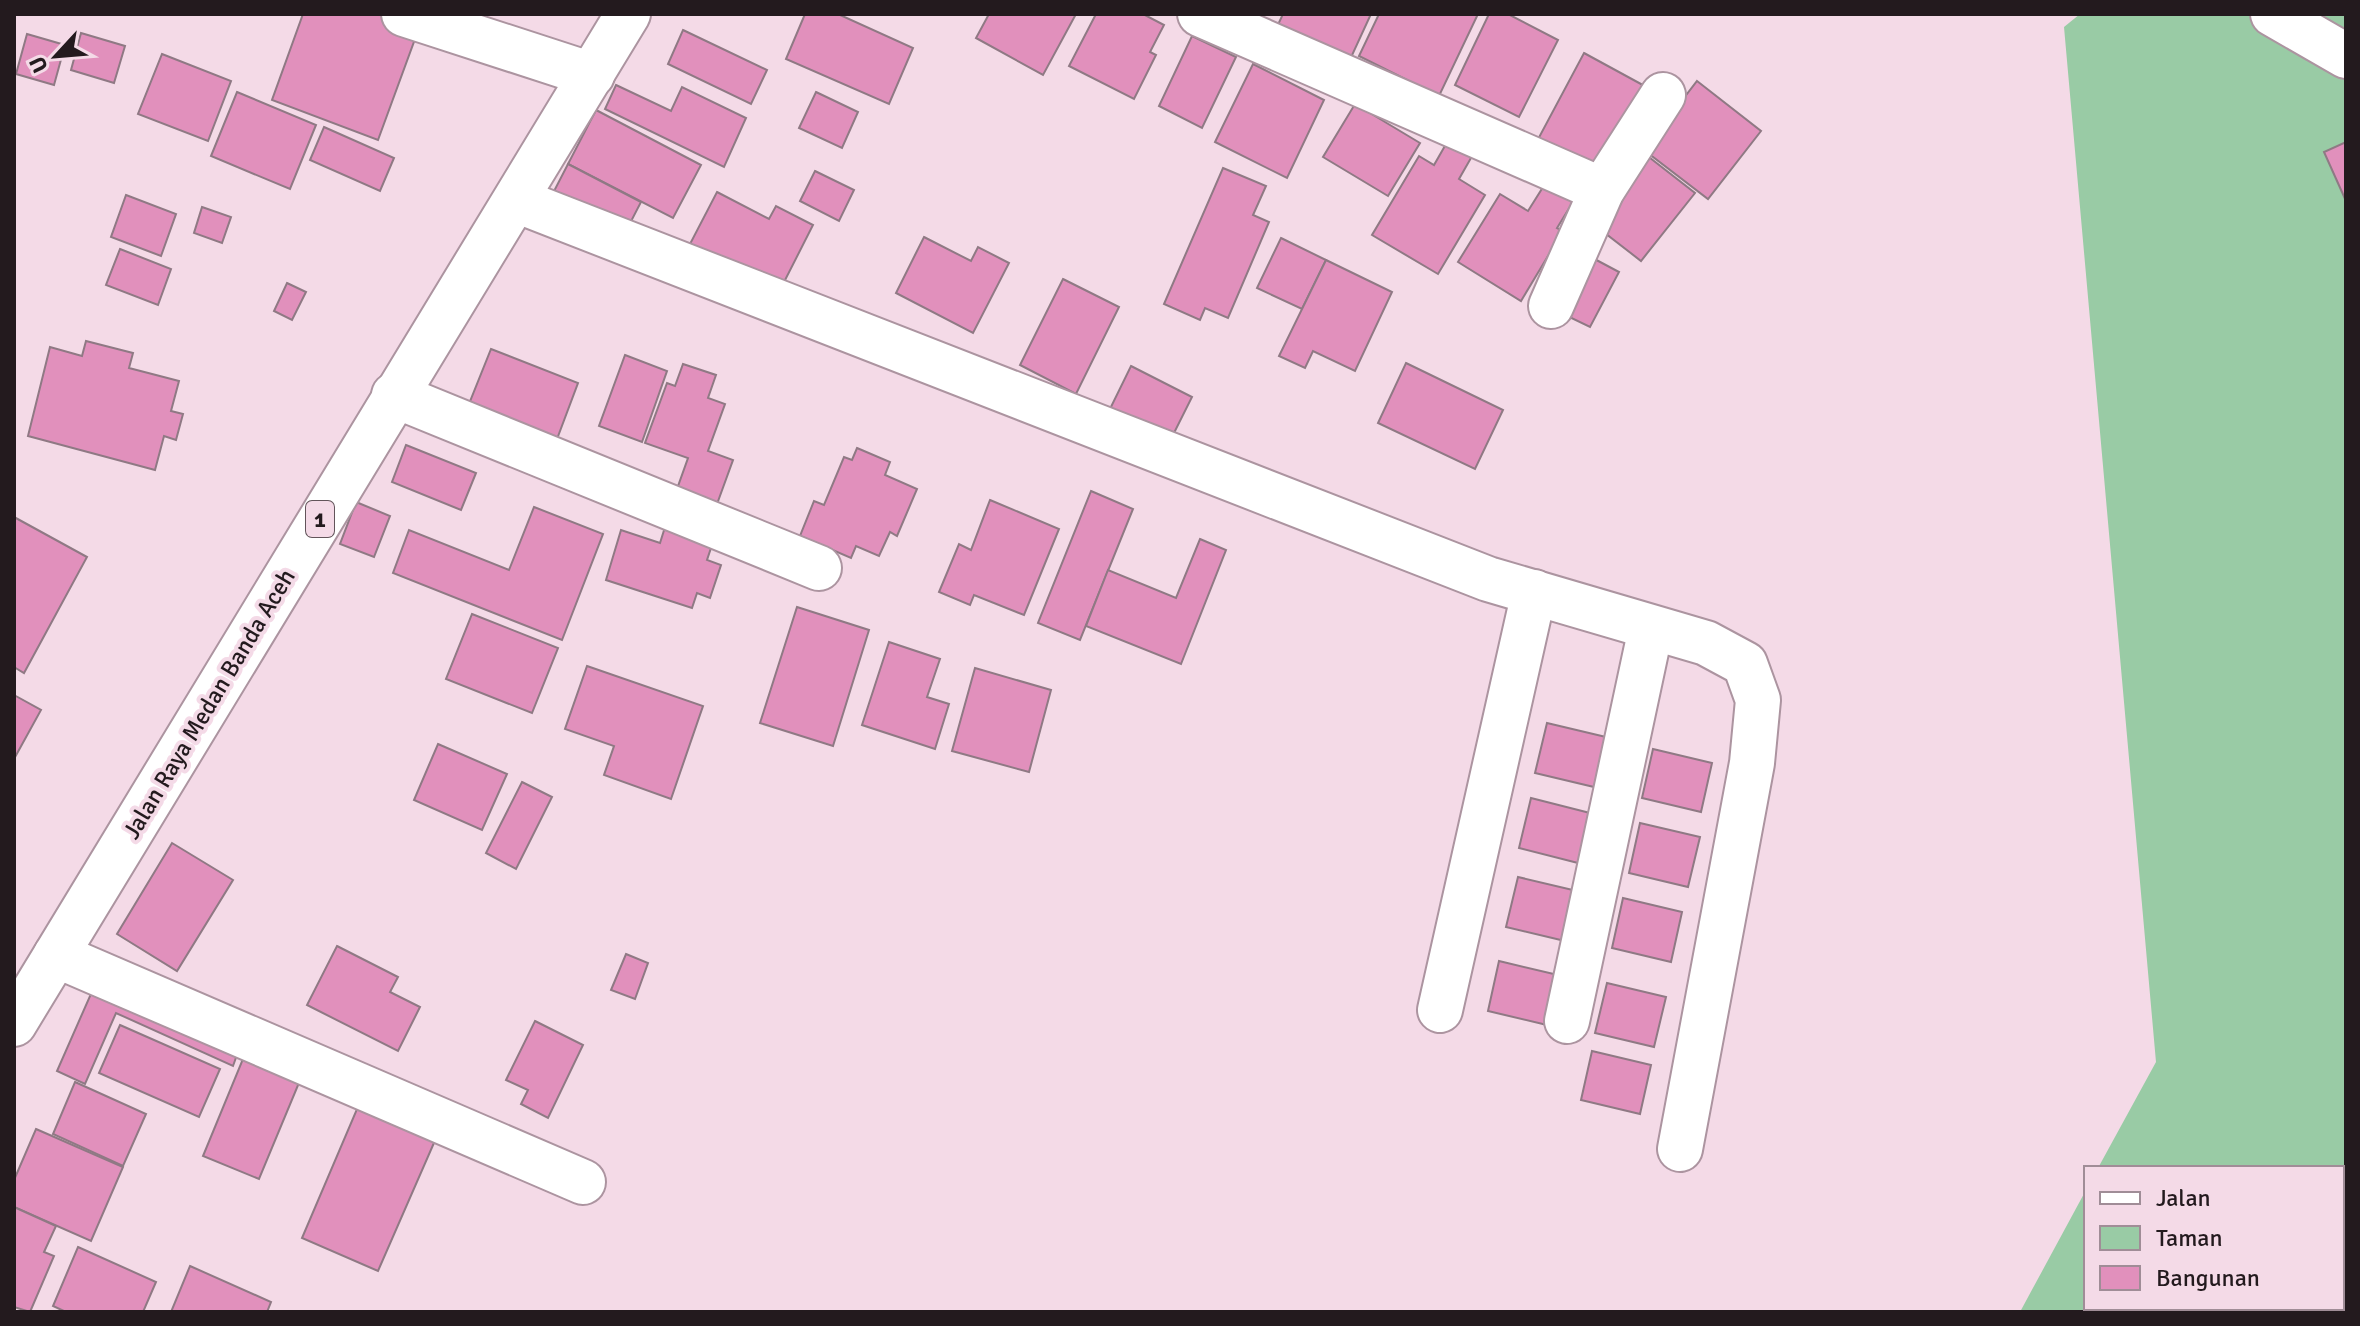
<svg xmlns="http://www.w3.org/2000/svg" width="2360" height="1326" viewBox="0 0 2360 1326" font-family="Signika,sans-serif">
<rect width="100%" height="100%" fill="#f4dae7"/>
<path fill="#99cba5" d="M 2080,14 L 2346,14 L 2346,1312 L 2020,1312 L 2086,1190 L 2086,1308 L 2342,1308 L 2342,1168 L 2098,1168 L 2156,1062 L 2064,27 Z"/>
<g fill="#e190bc" stroke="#8f7984" stroke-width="2">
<path d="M 303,14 L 380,14 L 419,28 L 378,140 L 272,100 Z"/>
<path d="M 805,14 L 838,14 L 913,48 L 889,104 L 786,59 Z"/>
<path d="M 989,14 L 1076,14 L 1043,75 L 976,38 Z"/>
<path d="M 1096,14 L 1143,14 L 1164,25 L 1150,52 L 1156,55 L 1134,99 L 1069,66 Z"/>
<path d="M 1283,14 L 1371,14 L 1348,64 L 1275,31 Z"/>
<path d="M 1379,14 L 1478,14 L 1439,96 L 1359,56 Z"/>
<path d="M 1489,14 L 1508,14 L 1558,40 L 1519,117 L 1455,85 Z"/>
<path d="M 683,30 L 767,70 L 751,104 L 668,64 Z"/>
<path d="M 81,33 L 125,46 L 114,83 L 71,70 Z"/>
<path d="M 27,34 L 65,45 L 54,85 L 16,74 Z"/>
<path d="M 1192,36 L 1236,57 L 1202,128 L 1159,106 Z"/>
<path d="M 1584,53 L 1652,90 L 1604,180 L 1536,143 Z"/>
<path d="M 162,54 L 231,81 L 208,141 L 138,114 Z"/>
<path d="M 1253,64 L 1324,100 L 1287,178 L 1215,142 Z"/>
<path d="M 1697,81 L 1761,131 L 1708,199 L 1644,150 Z"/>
<path d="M 616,85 L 671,111 L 682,87 L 746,118 L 724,167 L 605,109 Z"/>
<path d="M 237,92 L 316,125 L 290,189 L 211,156 Z"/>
<path d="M 816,92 L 858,112 L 842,148 L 799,128 Z"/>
<path d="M 1355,104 L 1420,143 L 1388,196 L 1323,157 Z"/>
<path d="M 596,110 L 701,165 L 673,218 L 568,164 Z"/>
<path d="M 324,127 L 394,158 L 380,191 L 310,160 Z"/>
<path d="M 1450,137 L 1475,151 L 1459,179 L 1485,195 L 1438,274 L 1372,235 L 1419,156 L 1434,165 Z"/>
<path d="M 2346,142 L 2346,201 L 2324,152 Z"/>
<path d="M 1645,154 L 1695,193 L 1641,261 L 1592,223 Z"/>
<path d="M 568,164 L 641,202 L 625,233 L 552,195 Z"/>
<path d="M 1223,168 L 1266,186 L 1253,215 L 1269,222 L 1228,318 L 1205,308 L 1200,320 L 1164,304 Z"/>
<path d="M 815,171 L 854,190 L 839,221 L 800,201 Z"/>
<path d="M 1545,184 L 1573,202 L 1557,228 L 1563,231 L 1521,301 L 1458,262 L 1500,194 L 1528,211 Z"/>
<path d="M 717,192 L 769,219 L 776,206 L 813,225 L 779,292 L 690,244 Z"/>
<path d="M 126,195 L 176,214 L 161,256 L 111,237 Z"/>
<path d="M 202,207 L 231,217 L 222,243 L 194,233 Z"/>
<path d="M 924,237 L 971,261 L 978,247 L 1009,263 L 973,333 L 896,293 Z"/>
<path d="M 1281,238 L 1326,260 L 1302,309 L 1257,288 Z"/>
<path d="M 120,249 L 171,269 L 158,305 L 106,285 Z"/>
<path d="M 1587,255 L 1619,272 L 1590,327 L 1559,312 Z"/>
<path d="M 1326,260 L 1392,292 L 1355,371 L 1313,351 L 1305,368 L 1279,356 Z"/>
<path d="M 1063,279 L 1119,307 L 1076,394 L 1020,365 Z"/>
<path d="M 287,283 L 306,292 L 292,320 L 274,311 Z"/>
<path d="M 86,341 L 133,353 L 129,368 L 179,381 L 171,411 L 183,414 L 176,440 L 164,436 L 155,470 L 28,436 L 50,347 L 82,356 Z"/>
<path d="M 491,349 L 578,383 L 557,439 L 469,404 Z"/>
<path d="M 625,355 L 667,371 L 642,442 L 599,426 Z"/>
<path d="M 1406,363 L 1503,410 L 1475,469 L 1378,423 Z"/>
<path d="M 683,364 L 716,375 L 708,398 L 725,404 L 708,451 L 733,460 L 717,504 L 677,489 L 688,458 L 645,443 L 667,383 L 675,386 Z"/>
<path d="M 1131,366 L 1192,397 L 1168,445 L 1107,415 Z"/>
<path d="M 406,445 L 476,473 L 461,510 L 392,482 Z"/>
<path d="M 857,448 L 890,462 L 885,475 L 917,489 L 897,536 L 890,532 L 879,556 L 856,546 L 851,558 L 800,536 L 814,501 L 824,505 L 844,457 L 852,460 Z"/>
<path d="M 1091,491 L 1133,509 L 1080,640 L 1038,623 Z"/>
<path d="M 990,500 L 1059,529 L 1024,615 L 974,595 L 970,605 L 939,592 L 959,544 L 971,550 Z"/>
<path d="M 356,502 L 390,516 L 374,557 L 340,544 Z"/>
<path d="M 534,507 L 603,534 L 562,640 L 393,573 L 409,530 L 509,570 Z"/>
<path d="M 14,517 L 87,557 L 24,673 L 14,667 Z"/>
<path d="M 666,524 L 714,539 L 707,560 L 721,565 L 710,598 L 697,593 L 692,608 L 606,580 L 621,530 L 660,543 Z"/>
<path d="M 1200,539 L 1226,550 L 1181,664 L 1086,626 L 1108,570 L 1176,598 Z"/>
<path d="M 797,607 L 869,630 L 833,746 L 760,723 Z"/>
<path d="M 472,614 L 558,648 L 532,713 L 446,679 Z"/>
<path d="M 889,642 L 940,659 L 927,697 L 949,704 L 935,749 L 862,725 Z"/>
<path d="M 587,666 L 703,706 L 671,799 L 604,775 L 614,746 L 565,729 Z"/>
<path d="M 975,668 L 1051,690 L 1029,772 L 952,751 Z"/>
<path d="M 14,695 L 41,710 L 14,759 Z"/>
<path d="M 1547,723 L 1606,737 L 1594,787 L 1535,773 Z"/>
<path d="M 438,744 L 507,774 L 482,830 L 414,800 Z"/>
<path d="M 1653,749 L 1712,763 L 1701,812 L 1642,798 Z"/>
<path d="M 522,782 L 552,797 L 516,869 L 486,853 Z"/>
<path d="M 1531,798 L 1590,813 L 1578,863 L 1519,848 Z"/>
<path d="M 1640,823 L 1700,837 L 1688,887 L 1629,873 Z"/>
<path d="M 172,843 L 233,880 L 177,971 L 117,934 Z"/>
<path d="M 1518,877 L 1577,891 L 1565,941 L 1506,927 Z"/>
<path d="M 1623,898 L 1682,912 L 1671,962 L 1612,948 Z"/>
<path d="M 337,946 L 398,977 L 390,992 L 420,1007 L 398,1051 L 307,1005 Z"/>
<path d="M 626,954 L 648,963 L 635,999 L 611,990 Z"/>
<path d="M 1499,961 L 1558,975 L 1547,1025 L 1488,1011 Z"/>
<path d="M 1607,983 L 1666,997 L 1654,1047 L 1595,1033 Z"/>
<path d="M 94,987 L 238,1052 L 233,1066 L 116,1013 L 85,1084 L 57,1071 Z"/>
<path d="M 535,1021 L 583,1045 L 548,1118 L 521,1104 L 528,1090 L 506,1080 Z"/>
<path d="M 120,1025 L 220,1069 L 199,1117 L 99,1073 Z"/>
<path d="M 1592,1051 L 1651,1065 L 1640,1114 L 1581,1100 Z"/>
<path d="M 245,1054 L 301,1078 L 259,1179 L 203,1156 Z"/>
<path d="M 75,1082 L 146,1114 L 123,1166 L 53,1134 Z"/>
<path d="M 360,1102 L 437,1136 L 378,1271 L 302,1238 Z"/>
<path d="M 36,1129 L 123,1167 L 91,1241 L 14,1207 L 14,1180 Z"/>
<path d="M 14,1207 L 56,1226 L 44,1252 L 54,1256 L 30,1312 L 14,1307 Z"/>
<path d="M 78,1247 L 156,1282 L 143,1312 L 66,1312 L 53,1306 Z"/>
<path d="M 190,1266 L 271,1302 L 267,1312 L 171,1312 Z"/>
</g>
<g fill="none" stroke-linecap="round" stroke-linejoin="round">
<g stroke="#ac94a0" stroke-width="48">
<g id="minor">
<path d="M 404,14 L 592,75"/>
<path d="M 1200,14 L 1602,190"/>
<path d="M 2273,14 L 2346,56"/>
<path d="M 516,200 L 1488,579 L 1706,643 L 1745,664 L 1758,700 L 1752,763 L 1680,1149"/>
<path d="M 1551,306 L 1602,190 L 1663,95"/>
<path d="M 394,395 L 819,568"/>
<path d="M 56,955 L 583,1182"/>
<path d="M 1440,1010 L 1534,592"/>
<path d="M 1567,1021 L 1651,628"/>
</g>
</g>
<g stroke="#ac94a0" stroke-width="48">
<path id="highway" d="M 14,1024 L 628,14"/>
</g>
<use href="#minor" stroke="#fff" stroke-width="44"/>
<use href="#highway" stroke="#fff" stroke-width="44"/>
</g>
<g text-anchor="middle" stroke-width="8" stroke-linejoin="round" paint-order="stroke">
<rect fill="#f4dae7" stroke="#62545a" stroke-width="2" x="306" y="501" width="28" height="36" rx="6"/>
<g font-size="22" font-weight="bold" fill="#231a1e">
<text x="320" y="527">1</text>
</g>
<g font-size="24" fill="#231a1e" stroke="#f4dae7">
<text transform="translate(209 704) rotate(-59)" y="8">Jalan Raya Medan Banda Aceh</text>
</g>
</g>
<rect width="2360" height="1326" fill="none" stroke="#231a1e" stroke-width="32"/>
<rect x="2084" y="1166" width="260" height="144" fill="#f4dae7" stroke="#a08d97" stroke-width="2"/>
<rect x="2100" y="1192" width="40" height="12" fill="#ffffff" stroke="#a08d97" stroke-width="2"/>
<text x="2156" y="1206" font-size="24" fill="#231a1e">Jalan</text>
<rect x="2100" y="1226" width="40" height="24" fill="#99cba5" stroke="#a08d97" stroke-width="2"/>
<text x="2156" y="1246" font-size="24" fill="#231a1e">Taman</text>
<rect x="2100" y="1266" width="40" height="24" fill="#e190bc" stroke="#a08d97" stroke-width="2"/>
<text x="2156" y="1286" font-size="24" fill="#231a1e">Bangunan</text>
<g transform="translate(56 56) rotate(244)" stroke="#f4dae7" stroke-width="6" paint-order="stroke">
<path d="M0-6L14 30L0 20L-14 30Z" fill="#231a1e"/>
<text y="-12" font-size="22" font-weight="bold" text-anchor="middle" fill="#231a1e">U</text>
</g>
</svg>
